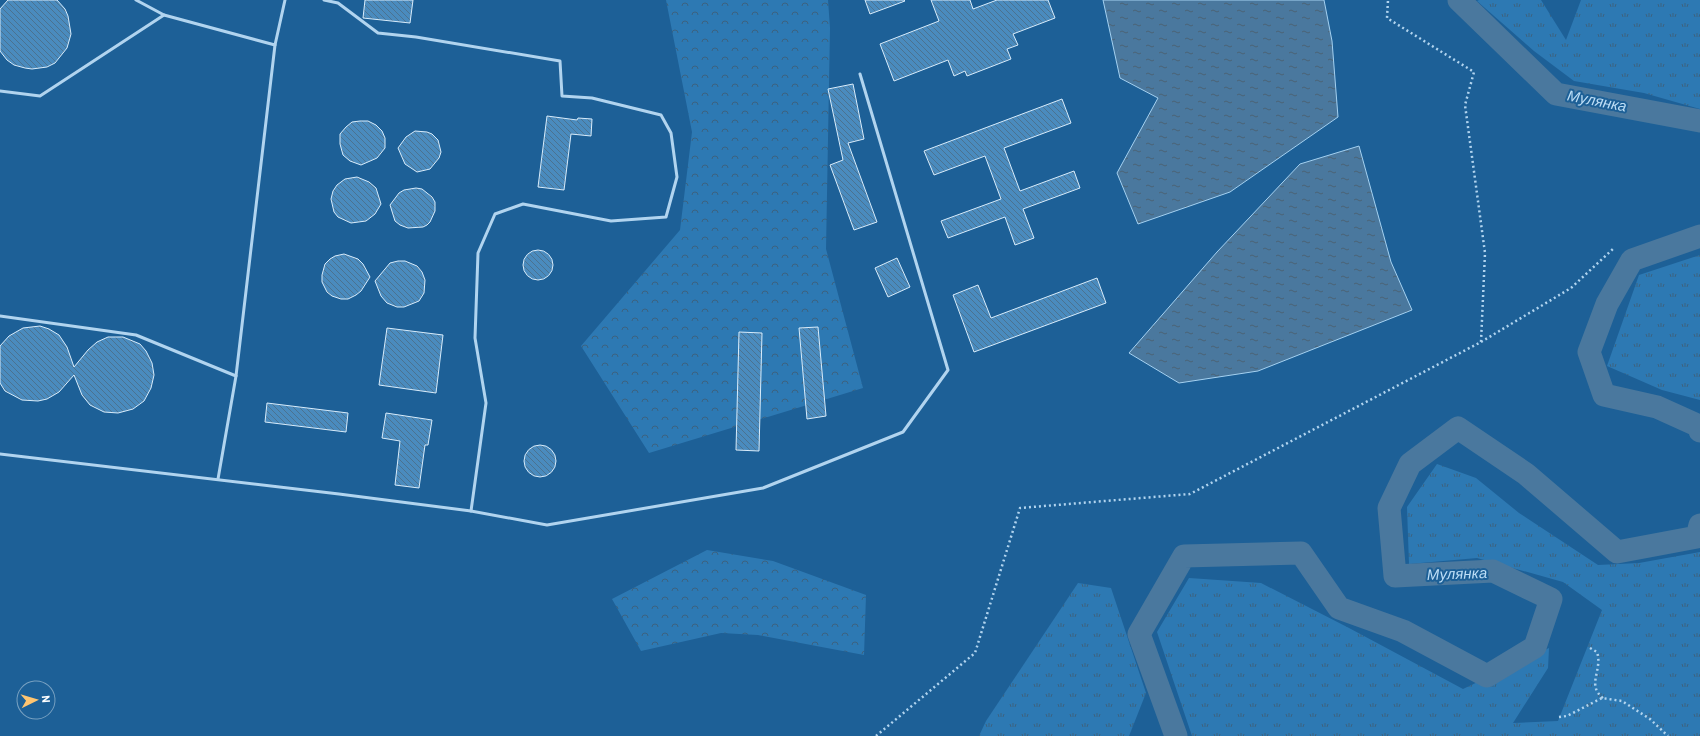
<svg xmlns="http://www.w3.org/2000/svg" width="1700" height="736" viewBox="0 0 1700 736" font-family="Barlow,sans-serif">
<defs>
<pattern id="grass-tufts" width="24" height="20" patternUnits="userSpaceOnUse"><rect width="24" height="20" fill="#2d79b3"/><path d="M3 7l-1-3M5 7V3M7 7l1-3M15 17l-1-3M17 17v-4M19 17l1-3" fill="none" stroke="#3c6280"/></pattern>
<pattern id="forest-crowns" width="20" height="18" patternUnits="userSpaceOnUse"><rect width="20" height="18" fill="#2d79b3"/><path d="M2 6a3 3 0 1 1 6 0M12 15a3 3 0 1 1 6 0" fill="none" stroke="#3c6280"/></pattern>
<pattern id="water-ripples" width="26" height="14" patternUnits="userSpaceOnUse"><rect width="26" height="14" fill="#4a789e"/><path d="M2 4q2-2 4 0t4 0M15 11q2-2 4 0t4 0" fill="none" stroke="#4b6275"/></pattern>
<pattern id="building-back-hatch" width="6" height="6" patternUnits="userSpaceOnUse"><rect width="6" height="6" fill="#4a8bbe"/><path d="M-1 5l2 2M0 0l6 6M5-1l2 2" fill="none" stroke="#4b7290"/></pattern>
</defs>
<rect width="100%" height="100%" fill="#1d6097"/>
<g fill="url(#grass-tufts)">
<path d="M 1479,0 L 1541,0 L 1566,40 L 1581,0 L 1700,0 L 1700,109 L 1644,93 L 1574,81 L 1534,51 L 1477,1 Z"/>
<path d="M 1700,255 L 1700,400 L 1662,390 L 1607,366 L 1639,275 Z"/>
<path d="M 1437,464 L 1476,478 L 1519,513 L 1598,565 L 1639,563 L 1700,552 L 1700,736 L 1192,736 L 1157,632 L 1189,578 L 1261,583 L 1349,628 L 1463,689 L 1549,648 L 1548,668 L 1513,723 L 1558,721 L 1602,610 L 1563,582 L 1477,558 L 1409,564 L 1407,507 Z"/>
<path d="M 1078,583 L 1111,588 L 1146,693 L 1129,736 L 979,736 L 986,721 Z"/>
</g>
<g fill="url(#forest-crowns)">
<path d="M 666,0 L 828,0 L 830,28 L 826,249 L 863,388 L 649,453 L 581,346 L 680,230 L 692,132 Z"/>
<path d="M 707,550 L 773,561 L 866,595 L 864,655 L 758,635 L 721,633 L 641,651 L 612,599 Z"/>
</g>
<g fill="url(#water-ripples)" stroke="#a4d1f1">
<path d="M 1103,0 L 1324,0 L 1332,41 L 1338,117 L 1230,192 L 1138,224 L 1117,173 L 1158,98 L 1120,78 Z"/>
<path d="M 1359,146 L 1391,262 L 1412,310 L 1258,371 L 1179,383 L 1129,353 L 1217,252 L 1300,164 Z"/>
</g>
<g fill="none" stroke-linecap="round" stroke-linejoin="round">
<g stroke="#4a789e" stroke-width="23">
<path d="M 1459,0 L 1556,94 L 1700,121"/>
<path d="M 1700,236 L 1632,260 L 1607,304 L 1589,352 L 1604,395 L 1657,407 L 1699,426 L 1700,431"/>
<path d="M 1176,736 L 1139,634 L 1184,556 L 1301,553 L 1339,608 L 1403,631 L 1487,676 L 1535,647 L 1551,599 L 1493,571 L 1395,576 L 1389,508 L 1410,464 L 1458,428 L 1526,474 L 1617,552 L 1697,537 L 1700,525"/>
</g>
</g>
<g fill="url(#building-back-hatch)" stroke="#d8ecfb">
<path d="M 8,0 L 57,0 L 65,9 L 68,16 L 71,34 L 67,48 L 55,63 L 47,67 L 32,69 L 25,68 L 14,65 L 7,60 L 0,51 L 0,9 Z"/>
<path d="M 365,0 L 413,0 L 410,23 L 363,18 Z"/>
<path d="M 865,0 L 904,0 L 905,1 L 870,14 Z"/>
<path d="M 931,0 L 970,0 L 973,9 L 997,0 L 1048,0 L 1055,18 L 1013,34 L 1018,45 L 1007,49 L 1011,59 L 967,76 L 965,71 L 954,76 L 948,60 L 894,81 L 880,44 L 939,21 Z"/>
<path d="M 853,84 L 864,139 L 848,143 L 877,222 L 854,230 L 830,165 L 843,160 L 828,89 Z"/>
<path d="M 1062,99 L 1071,123 L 1004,148 L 1020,191 L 1074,171 L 1080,188 L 1023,209 L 1034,238 L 1015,245 L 1005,217 L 948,238 L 941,221 L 1001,199 L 985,156 L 934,175 L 924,151 Z"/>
<path d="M 547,116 L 577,120 L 578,118 L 592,119 L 591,136 L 571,134 L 564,190 L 538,187 Z"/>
<path d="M 360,121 L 368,121 L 376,125 L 382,131 L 385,138 L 385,148 L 377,158 L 361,165 L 350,161 L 343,155 L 340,144 L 340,134 L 346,127 L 352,122 Z"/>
<path d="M 415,131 L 427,132 L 432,134 L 438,140 L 441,152 L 439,158 L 430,169 L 417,172 L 405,164 L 398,148 L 406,137 Z"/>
<path d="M 357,177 L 369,182 L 376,188 L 381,204 L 375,214 L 366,221 L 351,223 L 338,217 L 334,212 L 331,199 L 333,191 L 337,185 L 345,179 Z"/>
<path d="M 416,188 L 422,189 L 432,197 L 435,202 L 435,211 L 430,222 L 427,225 L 423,227 L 408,228 L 400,225 L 395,221 L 390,205 L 399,193 L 404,190 Z"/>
<circle cx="538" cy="265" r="15"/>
<path d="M 344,254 L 358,259 L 363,264 L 370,277 L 361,291 L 356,295 L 348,299 L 341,299 L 332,296 L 327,292 L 322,282 L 322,275 L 325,264 L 330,259 L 335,256 Z"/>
<path d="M 897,258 L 910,287 L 888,297 L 875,268 Z"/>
<path d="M 398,261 L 405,261 L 417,266 L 422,272 L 425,280 L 424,293 L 419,301 L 404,307 L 397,307 L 387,303 L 381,296 L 375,281 L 390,263 Z"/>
<path d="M 1097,278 L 1106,303 L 974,352 L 953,295 L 978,285 L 991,318 Z"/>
<path d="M 40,326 L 49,329 L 59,335 L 67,347 L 74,367 L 88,350 L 97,342 L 108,337 L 123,337 L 140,344 L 146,351 L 152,363 L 154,375 L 151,388 L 144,401 L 133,409 L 118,413 L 104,412 L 90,405 L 82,395 L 74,375 L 59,392 L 47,399 L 38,401 L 22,400 L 5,391 L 0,383 L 0,346 L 9,336 L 23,328 Z"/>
<path d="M 818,327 L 826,416 L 807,419 L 799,328 Z"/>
<path d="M 387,328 L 443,335 L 436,393 L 379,385 Z"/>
<path d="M 739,332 L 762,333 L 759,451 L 736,450 Z"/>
<path d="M 267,403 L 348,413 L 346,432 L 265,422 Z"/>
<path d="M 386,413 L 432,420 L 428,445 L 425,445 L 419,488 L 395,485 L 400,441 L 382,438 Z"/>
<circle cx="540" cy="461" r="16"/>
</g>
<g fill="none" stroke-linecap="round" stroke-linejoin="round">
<g stroke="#b1d4ef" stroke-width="2.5" stroke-dasharray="2 3" stroke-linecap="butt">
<path d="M 1481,342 L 1571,288 L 1614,248"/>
<path d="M 1590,648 L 1597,652 C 1603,670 1586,685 1603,698"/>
<path d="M 1559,717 L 1567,716 L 1602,698 L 1622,701 L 1650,719 L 1668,736"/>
<path d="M 876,736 L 975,653 L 1020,508 L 1190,494 L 1481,342 L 1485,253 L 1465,105 L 1474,72 L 1387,18 L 1388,0"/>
</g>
<g stroke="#b1d4ef" stroke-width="3">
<path d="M 136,0 L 164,15 L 275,45"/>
<path d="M 324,0 L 338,3 L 378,33 L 416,37 L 560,61 L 562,96 L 592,98 L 661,115 L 671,133 L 677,177 L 666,217 L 611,221 L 523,204 L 495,214 L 478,253 L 475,338 L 486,403 L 471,511"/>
<path d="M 0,91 L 40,96 L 164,15"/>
<path d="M 0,316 L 136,335 L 236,376"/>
<path d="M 0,454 L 339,494 L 471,511 L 547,525 L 763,488 L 903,432 L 948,370 L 860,74"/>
<path d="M 218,479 L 236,376 L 275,45 L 285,0"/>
</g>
</g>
<g text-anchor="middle" stroke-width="4" stroke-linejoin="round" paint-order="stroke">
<g font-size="15" font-style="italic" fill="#bddef6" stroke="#1d6097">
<text transform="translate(1597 101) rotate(11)" y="5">Мулянка</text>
<text transform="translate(1457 574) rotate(-2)" y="5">Мулянка</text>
</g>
</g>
<g transform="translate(36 700) rotate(85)"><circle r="19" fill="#1d6097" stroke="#77a0c1"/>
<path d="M0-3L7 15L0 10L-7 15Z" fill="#ffc570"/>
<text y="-6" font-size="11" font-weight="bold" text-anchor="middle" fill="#ffffff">N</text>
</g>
</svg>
